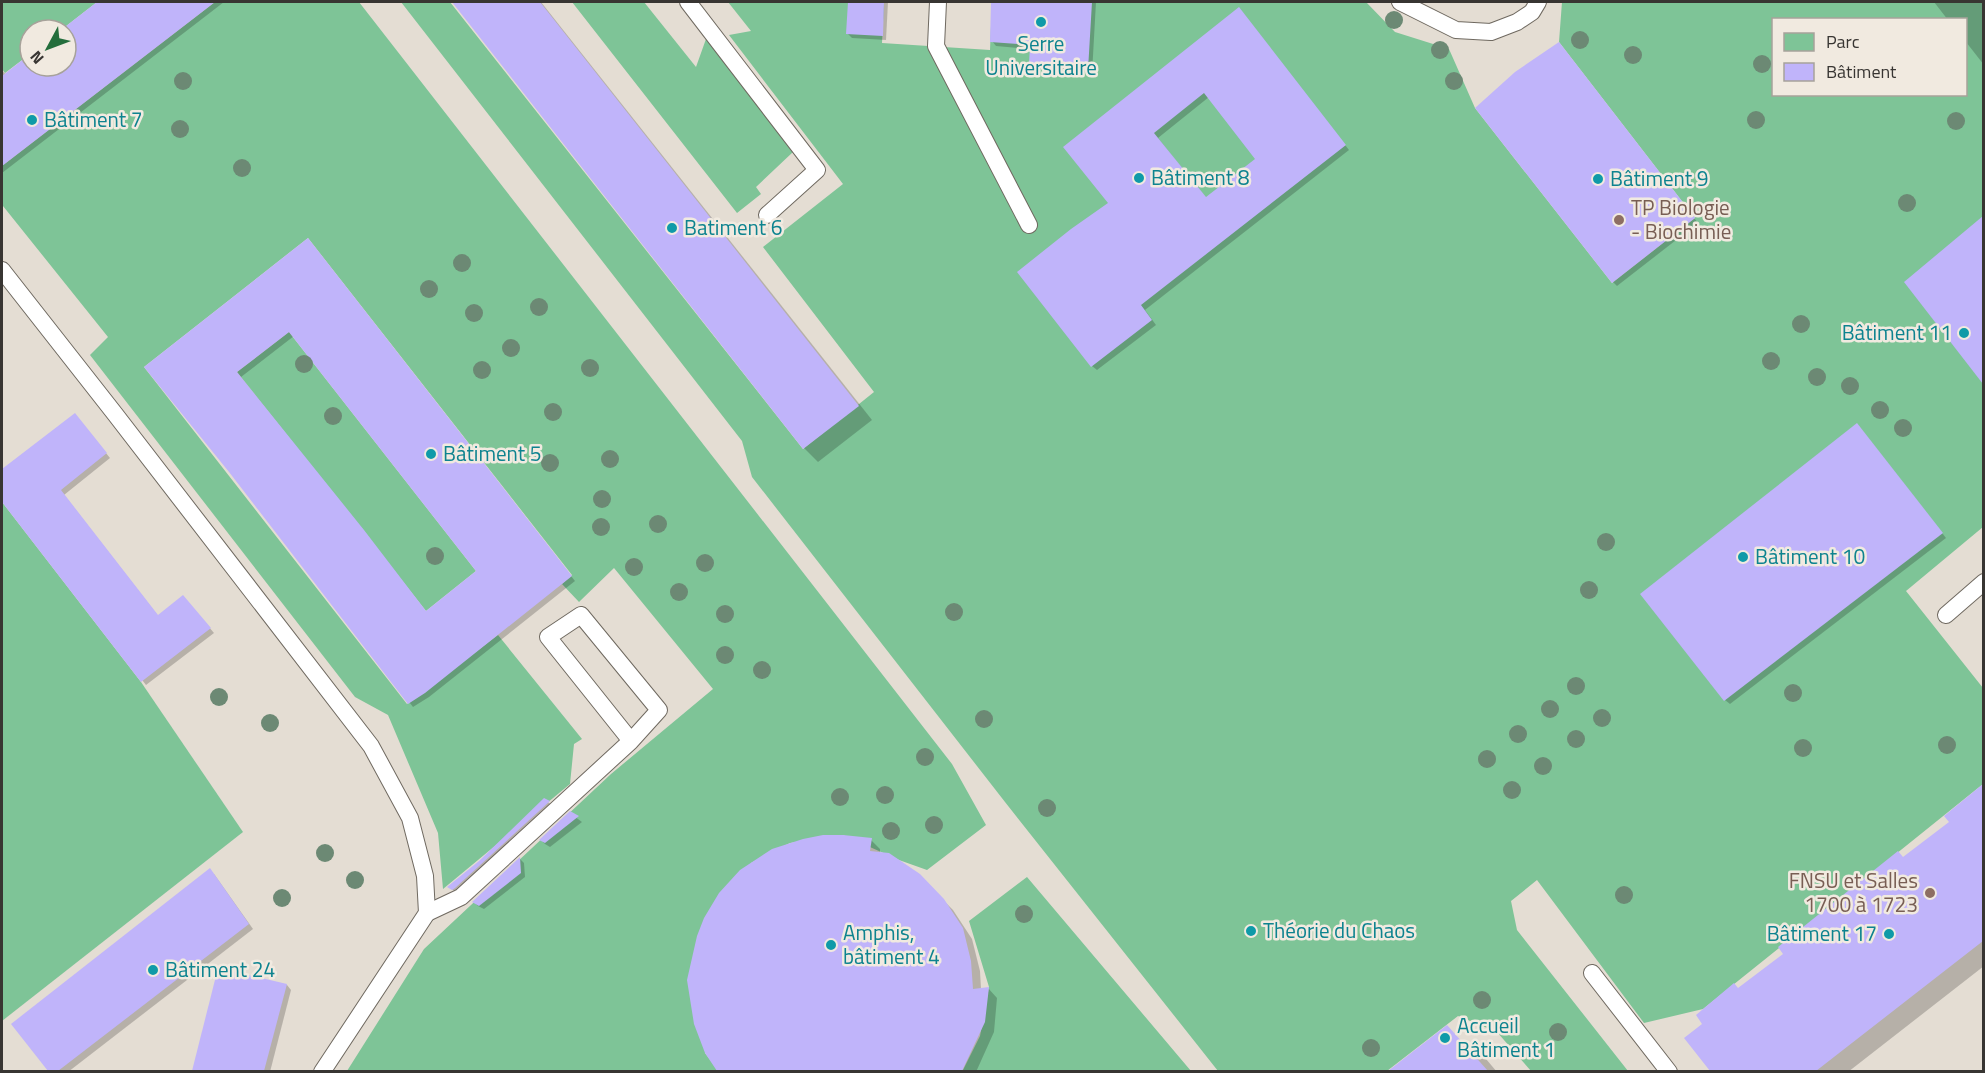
<svg xmlns="http://www.w3.org/2000/svg" width="1985" height="1073" viewBox="0 0 1985 1073" font-family="'Titillium Web',sans-serif">
<rect width="100%" height="100%" fill="#e4ddd3"/>
<g fill="#7ec497" fill-rule="evenodd">
<path d="M 2,2 L 97,2 L 61,30 L 30,30 L 30,54 L 5,73 L 2,69 Z"/>
<path d="M 215,2 L 359,2 L 952,764 L 986,825 L 927,870 L 899,860 L 843,835 L 790,843 L 751,863 L 705,1053 L 719,1071 L 347,1071 L 424,949 L 611,774 L 713,689 L 614,568 L 579,602 L 562,584 L 572,575 L 308,238 L 144,367 L 407,704 L 498,635 L 582,739 L 574,744 L 570,784 L 443,889 L 438,833 L 388,715 L 355,697 L 90,355 L 108,337 L 3,206 L 2,207 L 2,166 Z"/>
<path d="M 401,2 L 450,2 L 803,449 L 874,392 L 763,247 L 843,184 L 729,35 L 751,31 L 728,2 L 884,2 L 882,43 L 990,50 L 992,2 L 1366,2 L 1395,32 L 1449,49 L 1475,108 L 1612,283 L 1695,218 L 1559,42 L 1562,2 L 1983,2 L 1983,527 L 1906,591 L 1983,688 L 1983,784 L 1703,1009 L 1644,1023 L 1537,880 L 1511,901 L 1517,930 L 1628,1071 L 1531,1071 L 1497,1032 L 1458,1016 L 1387,1071 L 1218,1071 L 1005,802 L 752,477 L 742,441 ZM 1774,20 L 1966,20 L 1966,94 L 1774,94 Z"/>
<path d="M 572,2 L 644,2 L 696,67 L 706,39 L 793,152 L 756,187 L 761,194 L 737,213 Z"/>
<path d="M 289,332 L 476,571 L 426,611 L 237,372 Z"/>
<path d="M 2,502 L 141,682 L 243,832 L 2,1021 Z"/>
<path d="M 1027,877 L 1191,1071 L 962,1072 L 980,1036 L 989,987 L 969,921 Z"/>
</g>
<g fill="#0003" fill-rule="evenodd">
<path d="M 100,2 L 224,2 L 2,173 L 2,70 L 6,75 L 30,56 L 30,66 L 66,66 L 66,30 L 63,30 Z"/>
<path d="M 454,2 L 541,2 L 872,420 L 818,462 L 804,448 Z"/>
<path d="M 849,2 L 888,2 L 886,40 L 852,38 L 848,34 Z"/>
<path d="M 993,2 L 1096,2 L 1092,74 L 1035,68 L 1031,64 L 1031,49 L 996,46 L 992,41 Z"/>
<path d="M 1934,2 L 1984,2 L 1984,65 L 1966,42 L 1966,20 L 1948,20 Z"/>
<path d="M 1243,13 L 1349,150 L 1145,310 L 1156,325 L 1097,370 L 1092,366 L 1110,204 L 1065,147 ZM 1209,97 L 1257,159 L 1206,198 L 1158,138 Z"/>
<path d="M 1563,48 L 1698,223 L 1617,286 L 1613,282 Z"/>
<path d="M 1984,218 L 1984,381 L 1906,282 Z"/>
<path d="M 312,244 L 575,581 L 429,697 L 413,707 L 230,471 L 146,367 ZM 294,336 L 478,571 L 426,613 L 241,377 Z"/>
<path d="M 75,415 L 110,458 L 64,495 L 158,616 L 187,601 L 214,633 L 146,685 L 2,499 L 2,471 Z"/>
<path d="M 1861,429 L 1946,538 L 1730,704 L 1725,700 Z"/>
<path d="M 1984,797 L 1984,966 L 1848,1072 L 1711,1072 L 1704,1024 L 1739,990 L 1879,885 Z"/>
<path d="M 544,799 L 553,806 L 457,893 L 449,887 L 480,862 Z"/>
<path d="M 570,813 L 582,822 L 550,847 L 545,844 L 541,840 Z"/>
<path d="M 871,840 L 880,849 L 880,854 L 919,876 L 953,910 L 972,939 L 980,971 L 981,989 L 988,988 L 997,998 L 994,1032 L 976,1072 L 719,1072 L 707,1052 Z"/>
<path d="M 520,859 L 524,863 L 525,877 L 484,909 L 478,906 L 474,902 Z"/>
<path d="M 214,874 L 253,929 L 68,1072 L 50,1072 L 13,1024 Z"/>
<path d="M 219,970 L 287,985 L 291,990 L 270,1072 L 194,1072 Z"/>
<path d="M 1447,1027 L 1475,1058 L 1481,1053 L 1497,1072 L 1389,1072 Z"/>
</g>
<g fill="#c0b4fa" fill-rule="evenodd">
<path d="M 97,2 L 215,2 L 2,166 L 2,76 L 30,54 L 30,66 L 66,66 L 66,30 L 61,30 Z"/>
<path d="M 452,2 L 540,2 L 859,406 L 803,449 Z"/>
<path d="M 848,2 L 884,2 L 883,36 L 846,34 Z"/>
<path d="M 991,2 L 1092,2 L 1088,70 L 1029,64 L 1030,45 L 990,42 Z"/>
<path d="M 1239,7 L 1346,145 L 1141,305 L 1152,320 L 1091,367 L 1017,272 L 1071,229 L 1108,203 L 1063,147 ZM 1204,93 L 1255,159 L 1206,197 L 1154,133 Z"/>
<path d="M 1559,42 L 1695,218 L 1612,283 L 1475,108 L 1515,72 Z"/>
<path d="M 1983,216 L 1983,384 L 1904,282 Z"/>
<path d="M 308,238 L 572,576 L 425,693 L 408,704 L 229,472 L 144,367 ZM 289,332 L 476,571 L 426,611 L 364,530 L 237,372 Z"/>
<path d="M 75,413 L 107,453 L 61,490 L 158,615 L 183,595 L 211,628 L 141,682 L 2,502 L 2,469 Z"/>
<path d="M 1857,423 L 1943,533 L 1724,701 L 1640,594 Z"/>
<path d="M 1983,784 L 1983,941 L 1816,1071 L 1710,1071 L 1684,1038 L 1702,1024 L 1696,1015 L 1734,983 L 1738,988 L 1783,954 L 1778,947 L 1898,851 L 1903,857 L 1949,822 L 1944,816 Z"/>
<path d="M 544,798 L 550,801 L 455,888 L 452,890 L 447,887 L 479,861 Z"/>
<path d="M 570,811 L 579,816 L 545,843 L 539,840 Z"/>
<path d="M 823,835 L 843,835 L 872,838 L 870,851 L 889,853 L 920,874 L 944,899 L 963,928 L 971,961 L 973,989 L 989,987 L 985,1022 L 962,1071 L 717,1071 L 705,1053 L 694,1024 L 687,980 L 697,936 L 704,918 L 719,893 L 740,870 L 772,849 L 803,839 Z"/>
<path d="M 520,857 L 521,873 L 479,906 L 472,902 Z"/>
<path d="M 210,868 L 249,924 L 58,1071 L 48,1071 L 11,1024 Z"/>
<path d="M 218,968 L 287,984 L 264,1071 L 192,1071 Z"/>
<path d="M 1447,1025 L 1488,1071 L 1388,1071 Z"/>
</g>
<g fill="none" stroke-linecap="round" stroke-linejoin="round">
<g stroke="#6f6960" stroke-width="18">
<g id="lane">
<path d="M 688,2 L 817,170 L 767,215"/>
<path d="M 938,2 L 936,46 L 1029,225"/>
<path d="M 1400,2 L 1456,30 L 1491,32 L 1517,22 L 1532,12 L 1538,2"/>
<path d="M 2,270 L 115,414 L 371,746 L 410,818 L 425,876 L 427,913 L 322,1072"/>
<path d="M 1946,615 L 1984,582"/>
<path d="M 427,913 L 461,897 L 631,741 L 548,637 L 581,615 L 659,710 L 631,741"/>
<path d="M 1592,973 L 1669,1072"/>
</g>
</g>
<use href="#lane" stroke="#fff" stroke-width="16"/>
</g>
<g fill="#6c8974">
<circle cx="1394" cy="20" r="9"/>
<circle cx="1580" cy="40" r="9"/>
<circle cx="1440" cy="50" r="9"/>
<circle cx="1633" cy="55" r="9"/>
<circle cx="1762" cy="64" r="9"/>
<circle cx="183" cy="81" r="9"/>
<circle cx="1454" cy="81" r="9"/>
<circle cx="1756" cy="120" r="9"/>
<circle cx="1956" cy="121" r="9"/>
<circle cx="180" cy="129" r="9"/>
<circle cx="242" cy="168" r="9"/>
<circle cx="1907" cy="203" r="9"/>
<circle cx="462" cy="263" r="9"/>
<circle cx="429" cy="289" r="9"/>
<circle cx="539" cy="307" r="9"/>
<circle cx="474" cy="313" r="9"/>
<circle cx="1801" cy="324" r="9"/>
<circle cx="511" cy="348" r="9"/>
<circle cx="1771" cy="361" r="9"/>
<circle cx="304" cy="364" r="9"/>
<circle cx="590" cy="368" r="9"/>
<circle cx="482" cy="370" r="9"/>
<circle cx="1817" cy="377" r="9"/>
<circle cx="1850" cy="386" r="9"/>
<circle cx="1880" cy="410" r="9"/>
<circle cx="553" cy="412" r="9"/>
<circle cx="333" cy="416" r="9"/>
<circle cx="1903" cy="428" r="9"/>
<circle cx="610" cy="459" r="9"/>
<circle cx="550" cy="463" r="9"/>
<circle cx="602" cy="499" r="9"/>
<circle cx="658" cy="524" r="9"/>
<circle cx="601" cy="527" r="9"/>
<circle cx="1606" cy="542" r="9"/>
<circle cx="435" cy="556" r="9"/>
<circle cx="705" cy="563" r="9"/>
<circle cx="634" cy="567" r="9"/>
<circle cx="1589" cy="590" r="9"/>
<circle cx="679" cy="592" r="9"/>
<circle cx="954" cy="612" r="9"/>
<circle cx="725" cy="614" r="9"/>
<circle cx="725" cy="655" r="9"/>
<circle cx="762" cy="670" r="9"/>
<circle cx="1576" cy="686" r="9"/>
<circle cx="1793" cy="693" r="9"/>
<circle cx="219" cy="697" r="9"/>
<circle cx="1550" cy="709" r="9"/>
<circle cx="1602" cy="718" r="9"/>
<circle cx="984" cy="719" r="9"/>
<circle cx="270" cy="723" r="9"/>
<circle cx="1518" cy="734" r="9"/>
<circle cx="1576" cy="739" r="9"/>
<circle cx="1947" cy="745" r="9"/>
<circle cx="1803" cy="748" r="9"/>
<circle cx="925" cy="757" r="9"/>
<circle cx="1487" cy="759" r="9"/>
<circle cx="1543" cy="766" r="9"/>
<circle cx="1512" cy="790" r="9"/>
<circle cx="885" cy="795" r="9"/>
<circle cx="840" cy="797" r="9"/>
<circle cx="1047" cy="808" r="9"/>
<circle cx="934" cy="825" r="9"/>
<circle cx="891" cy="831" r="9"/>
<circle cx="325" cy="853" r="9"/>
<circle cx="355" cy="880" r="9"/>
<circle cx="1624" cy="895" r="9"/>
<circle cx="282" cy="898" r="9"/>
<circle cx="1024" cy="914" r="9"/>
<circle cx="1482" cy="1000" r="9"/>
<circle cx="1558" cy="1032" r="9"/>
<circle cx="1371" cy="1048" r="9"/>
</g>
<g fill="#0f9aa8" stroke="#f1eae0" stroke-width="2">
<circle cx="1041" cy="22" r="6"/>
<circle cx="32" cy="120" r="6"/>
<circle cx="1139" cy="178" r="6"/>
<circle cx="1598" cy="179" r="6"/>
<circle cx="672" cy="228" r="6"/>
<circle cx="1964" cy="333" r="6"/>
<circle cx="431" cy="454" r="6"/>
<circle cx="1743" cy="557" r="6"/>
<circle cx="1251" cy="931" r="6"/>
<circle cx="1889" cy="934" r="6"/>
<circle cx="831" cy="945" r="6"/>
<circle cx="153" cy="970" r="6"/>
<circle cx="1445" cy="1038" r="6"/>
</g>
<g fill="#8d6e63" stroke="#f1eae0" stroke-width="2">
<circle cx="1619" cy="220" r="6"/>
<circle cx="1930" cy="893" r="6"/>
</g>
<g text-anchor="middle" stroke-width="5" stroke-linejoin="round" paint-order="stroke">
<g font-size="21" fill="#0d838f" stroke="#f1eae0" text-anchor="start">
<text x="1041" y="51" text-anchor="middle">Serre<tspan x="1041" dy="24">Universitaire</tspan></text>
<text x="44" y="127">Bâtiment 7</text>
<text x="1151" y="185">Bâtiment 8</text>
<text x="1610" y="186">Bâtiment 9</text>
<text x="684" y="235">Batiment 6</text>
<text x="1952" y="340" text-anchor="end">Bâtiment 11</text>
<text x="443" y="461">Bâtiment 5</text>
<text x="1755" y="564">Bâtiment 10</text>
<text x="1263" y="938">Théorie du Chaos</text>
<text x="843" y="940">Amphis,<tspan x="843" dy="24">bâtiment 4</tspan></text>
<text x="1877" y="941" text-anchor="end">Bâtiment 17</text>
<text x="165" y="977">Bâtiment 24</text>
<text x="1457" y="1033">Accueil<tspan x="1457" dy="24">Bâtiment 1</tspan></text>
</g>
<g font-size="21" fill="#785e54" stroke="#f1eae0" text-anchor="start">
<text x="1631" y="215">TP Biologie<tspan x="1631" dy="24">- Biochimie</tspan></text>
<text x="1918" y="888" text-anchor="end">FNSU et Salles<tspan x="1918" dy="24">1700 à 1723</tspan></text>
</g>
</g>
<rect width="1985" height="1073" fill="none" stroke="#383532" stroke-width="6"/>
<rect x="1772" y="18" width="195" height="78" fill="#f1eae0" stroke="#a7a29a" stroke-width="1.5"/>
<rect x="1784" y="33" width="30" height="18" fill="#7ec497" stroke="#a7a29a" stroke-width="1.5"/>
<text x="1826" y="48" font-size="18" fill="#383532">Parc</text>
<rect x="1784" y="63" width="30" height="18" fill="#c0b4fa" stroke="#a7a29a" stroke-width="1.5"/>
<text x="1826" y="78" font-size="18" fill="#383532">Bâtiment</text>
<g transform="translate(48 48) rotate(229)"><circle r="28" fill="#f1eae0" stroke="#a7a29a" stroke-width="1.5"/>
<path d="M0-4.5L10 22L0 15L-10 22Z" fill="#246e3c"/>
<text y="-9" font-size="16" font-weight="bold" text-anchor="middle" fill="#383532">N</text>
</g>
</svg>
